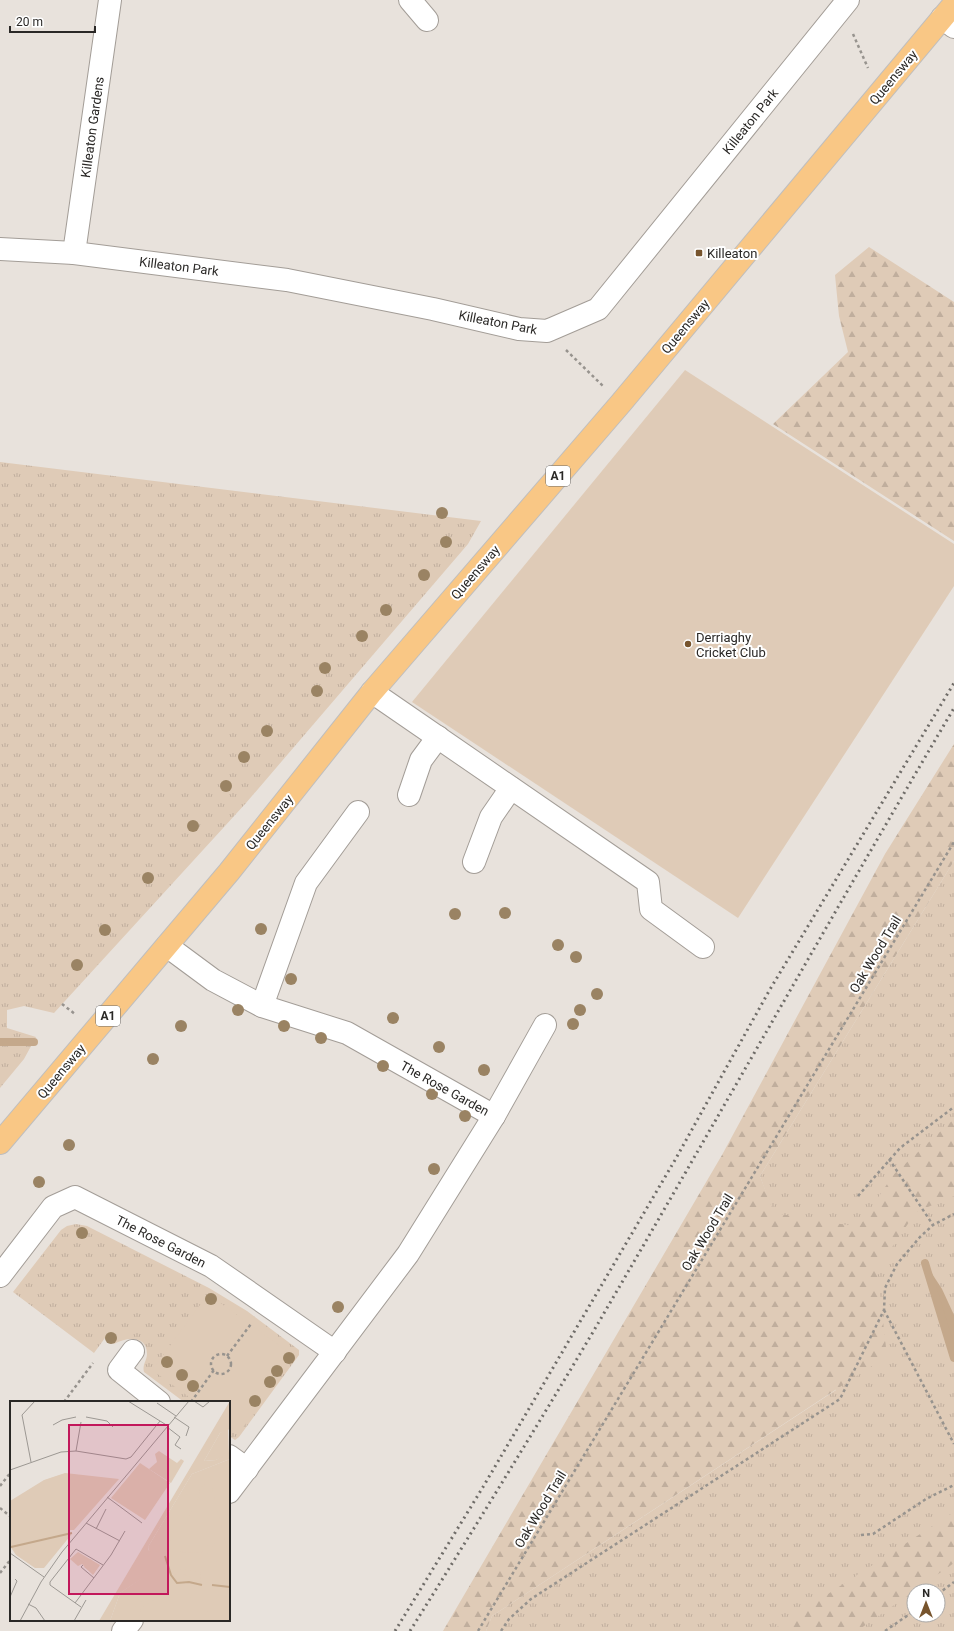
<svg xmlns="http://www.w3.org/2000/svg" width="954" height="1631" viewBox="0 0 954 1631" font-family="Roboto,sans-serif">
<defs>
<pattern id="grass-tufts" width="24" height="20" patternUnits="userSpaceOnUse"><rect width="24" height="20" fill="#dfcbb7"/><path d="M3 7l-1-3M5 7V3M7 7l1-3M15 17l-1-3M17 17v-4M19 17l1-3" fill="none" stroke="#c0ae9d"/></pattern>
<pattern id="forest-firs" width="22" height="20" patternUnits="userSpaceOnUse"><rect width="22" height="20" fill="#dfcbb7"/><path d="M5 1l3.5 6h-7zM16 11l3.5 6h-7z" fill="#c0ae9d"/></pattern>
</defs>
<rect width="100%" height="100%" fill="#e8e2dc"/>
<g fill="url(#grass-tufts)" fill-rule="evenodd">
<path d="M 0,462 L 481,521 L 468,544 L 246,803 L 54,1013 L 24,1006 L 7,1010 L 7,1028 L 36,1037 L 24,1059 L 0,1088 Z"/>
<path d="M 954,861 L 954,1631 L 486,1631 L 492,1616 L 836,1390 L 760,1176 ZM 914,1591 L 938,1591 L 938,1615 L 914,1615 Z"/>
<path d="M 76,1224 L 87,1226 L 209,1288 L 247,1311 L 299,1350 L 299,1355 L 239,1437 L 235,1440 L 229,1436 L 229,1402 L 184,1402 L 144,1372 C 142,1365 147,1360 147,1354 C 147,1335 126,1337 114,1344 L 105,1338 L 94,1353 L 13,1292 L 61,1230 L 67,1226 Z"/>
</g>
<g fill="url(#forest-firs)">
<path d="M 869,247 L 954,302 L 954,541 L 773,424 L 848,352 L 839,316 L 835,275 Z"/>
<path d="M 954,744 L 954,861 L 760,1176 L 774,1213 L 859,1227 L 893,1175 L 954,1119 L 954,1196 L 916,1212 L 877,1269 L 887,1356 L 492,1616 L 486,1631 L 443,1631 L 722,1155 L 885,854 Z"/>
<path d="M 954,1512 L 954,1563 L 857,1631 L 771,1631 Z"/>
</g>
<g fill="#dfcbb7">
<path d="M 685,370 L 954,544 L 954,586 L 738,918 L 412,702 Z"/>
<path d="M 208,1294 L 294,1356 L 239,1433 L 229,1426 L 229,1402 L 196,1402 L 152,1370 Z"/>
</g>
<path fill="#c4a88b" d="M 925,1263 L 942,1289 L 954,1315 L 954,1358 Z"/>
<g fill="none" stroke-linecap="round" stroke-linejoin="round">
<g stroke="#c4a88b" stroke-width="8">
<path d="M 0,1042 L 34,1042"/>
<path d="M 925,1263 L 954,1358"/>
</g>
<g stroke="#a39d97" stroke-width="24">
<g id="minor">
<path d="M 410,0 L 427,20"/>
<path d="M 942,18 L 954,27"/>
<path d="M 0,249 L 74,253 L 287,280 L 433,309 L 519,329 L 547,331 L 598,309 L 848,0"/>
<path d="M 74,253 L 110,0"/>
<path d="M 372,692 L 648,882 L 651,909 L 703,947"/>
<path d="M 409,795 L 421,760 L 438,737"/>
<path d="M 474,862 L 491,817 L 511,788"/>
<path d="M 167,946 L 213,980 L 262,1006 L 347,1033 L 494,1116"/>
<path d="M 262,1006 L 306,883 L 358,812"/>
<path d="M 0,1276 L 53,1207 L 75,1197 L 211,1266 L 335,1352"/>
<path d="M 133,1351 L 119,1370 L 159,1402"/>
<path d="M 229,1456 L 247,1469"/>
<path d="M 229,1492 L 408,1254 L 494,1116 L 545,1025"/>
<path d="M 123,1631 L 132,1620"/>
</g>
</g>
<g stroke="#bfbebe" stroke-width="24">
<path id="major" d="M 0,1143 L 229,872 L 372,692 L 621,403 L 954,4"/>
</g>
<g stroke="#97938e" stroke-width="2.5" stroke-dasharray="3 3" stroke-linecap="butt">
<path d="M 853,34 L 868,68"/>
<path d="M 566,350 L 603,386"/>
<path d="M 62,1004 L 75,1014"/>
<path d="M 889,1159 L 933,1225"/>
<path d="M 858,1196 L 900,1148 L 954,1107"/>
<path d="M 884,1310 L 954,1444"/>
<circle cx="221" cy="1364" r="10"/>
<path d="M 227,1356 L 251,1324"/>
<path d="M 64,1402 L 93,1363"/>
<path d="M 191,1402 L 214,1370"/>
<path d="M 0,1486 L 11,1472"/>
<path d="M 0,1508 L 11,1517"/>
<path d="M 861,1535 L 873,1534 L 926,1499 L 954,1485"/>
<path d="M 0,1573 L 11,1559"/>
<path d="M 938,1594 L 954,1582"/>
<path d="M 478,1631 L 954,842"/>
<path d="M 501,1631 L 509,1619 L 531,1599 L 840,1399 L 884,1310 L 885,1288 L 897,1264 L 920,1237 L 933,1225 L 954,1214"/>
<path d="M 885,1631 L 914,1611"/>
</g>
<use href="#minor" stroke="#fff" stroke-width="22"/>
<use href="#major" stroke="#f9c785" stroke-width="22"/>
<g stroke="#6f6c68" stroke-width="3" stroke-dasharray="2 4" stroke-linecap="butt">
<path d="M 395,1631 L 483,1487 L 675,1160 L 769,991 L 954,683"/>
<path d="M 410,1631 C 472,1532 533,1433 593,1332 C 714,1125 832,915 954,708"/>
</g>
</g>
<g fill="#9a8363">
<circle cx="442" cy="513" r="6"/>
<circle cx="446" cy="542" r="6"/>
<circle cx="424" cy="575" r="6"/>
<circle cx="386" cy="610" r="6"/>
<circle cx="362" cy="636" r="6"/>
<circle cx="325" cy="668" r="6"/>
<circle cx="317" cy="691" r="6"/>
<circle cx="267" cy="731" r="6"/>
<circle cx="244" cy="757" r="6"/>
<circle cx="226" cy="786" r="6"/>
<circle cx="193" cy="826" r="6"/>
<circle cx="148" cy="878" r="6"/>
<circle cx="505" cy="913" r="6"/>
<circle cx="455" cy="914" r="6"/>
<circle cx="261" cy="929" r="6"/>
<circle cx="105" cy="930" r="6"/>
<circle cx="558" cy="945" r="6"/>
<circle cx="576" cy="957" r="6"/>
<circle cx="77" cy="965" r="6"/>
<circle cx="291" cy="979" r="6"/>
<circle cx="597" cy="994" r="6"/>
<circle cx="238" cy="1010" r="6"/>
<circle cx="580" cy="1010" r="6"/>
<circle cx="393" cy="1018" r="6"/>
<circle cx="573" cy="1024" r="6"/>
<circle cx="181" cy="1026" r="6"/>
<circle cx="284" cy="1026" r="6"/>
<circle cx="321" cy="1038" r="6"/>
<circle cx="439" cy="1047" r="6"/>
<circle cx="153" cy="1059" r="6"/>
<circle cx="383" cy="1066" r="6"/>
<circle cx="484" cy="1070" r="6"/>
<circle cx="432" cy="1094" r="6"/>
<circle cx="465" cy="1116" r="6"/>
<circle cx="69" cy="1145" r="6"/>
<circle cx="434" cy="1169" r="6"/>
<circle cx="39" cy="1182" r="6"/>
<circle cx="82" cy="1233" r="6"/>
<circle cx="211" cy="1299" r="6"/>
<circle cx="338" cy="1307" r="6"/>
<circle cx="111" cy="1338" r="6"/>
<circle cx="289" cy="1358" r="6"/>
<circle cx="167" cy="1362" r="6"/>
<circle cx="277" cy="1371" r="6"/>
<circle cx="182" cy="1375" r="6"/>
<circle cx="270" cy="1382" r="6"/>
<circle cx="193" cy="1386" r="6"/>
<circle cx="255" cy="1401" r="6"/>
</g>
<g fill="#77542d" stroke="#fff" stroke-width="1.5">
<rect x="695" y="249" width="8" height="8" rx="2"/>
<circle cx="688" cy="644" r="4"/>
</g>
<g text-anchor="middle" stroke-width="4" stroke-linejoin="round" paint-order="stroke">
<g fill="#fff" stroke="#6a6867" stroke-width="1">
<rect x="546" y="466" width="24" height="20" rx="3"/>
<rect x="96" y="1006" width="24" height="20" rx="3"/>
</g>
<g font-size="12" font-weight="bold" fill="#2a2826">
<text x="558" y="480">A1</text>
<text x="108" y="1020">A1</text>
</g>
<g font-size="13" fill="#2a2826" stroke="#fff">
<text transform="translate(893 77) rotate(-50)" y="5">Queensway</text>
<text transform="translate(750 121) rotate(-51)" y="5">Killeaton Park</text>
<text transform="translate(92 127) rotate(-82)" y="5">Killeaton Gardens</text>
<text transform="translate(179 266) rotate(7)" y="5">Killeaton Park</text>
<text transform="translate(498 322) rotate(11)" y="5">Killeaton Park</text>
<text transform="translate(685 326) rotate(-50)" y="5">Queensway</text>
<text transform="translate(475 572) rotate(-49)" y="5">Queensway</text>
<text transform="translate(269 822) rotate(-51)" y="5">Queensway</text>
<text transform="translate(875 954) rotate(-59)" y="5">Oak Wood Trail</text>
<text transform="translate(61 1071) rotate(-50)" y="5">Queensway</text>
<text transform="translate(445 1088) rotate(29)" y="5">The Rose Garden</text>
<text transform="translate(707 1232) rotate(-59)" y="5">Oak Wood Trail</text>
<text transform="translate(161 1241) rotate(27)" y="5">The Rose Garden</text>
<text transform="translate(540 1509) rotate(-59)" y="5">Oak Wood Trail</text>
</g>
<g font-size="13" fill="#2a2826" stroke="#fff" text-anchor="start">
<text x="707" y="258">Killeaton</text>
<text x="696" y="642">Derriaghy<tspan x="696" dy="15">Cricket Club</tspan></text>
</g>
</g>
<g transform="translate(10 1401)">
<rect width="220" height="220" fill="#e8e2dc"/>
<path d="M 220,58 L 220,220 L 100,220 L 110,192 L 145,168 L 138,146 L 182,73 ZM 55,72 L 109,78 L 64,129 L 59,129 L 61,134 L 34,167 L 25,167 L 6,154 L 0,145 L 0,100 L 34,79 ZM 68,151 L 90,164 L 83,174 L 72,163 L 68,165 L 60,158 Z" fill="#dfcbb7"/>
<path d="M 220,0 L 220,28 L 210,32 L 194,60 L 206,59 L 220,50 L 220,58 L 182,73 L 138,146 L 139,150 L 148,151 L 172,129 L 190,94 L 189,87 L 197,82 L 202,87 L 220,160 L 220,209 L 211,220 L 191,220 L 213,188 L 205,186 L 204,183 L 213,182 L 215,174 L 212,162 L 204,160 L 197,153 L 205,142 L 202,139 L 192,151 L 175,152 L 163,147 L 154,150 L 150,156 L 151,165 L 110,192 L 100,220 L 89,220 ZM 149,50 L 167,62 L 171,58 L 174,60 L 161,82 L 139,68 L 147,61 L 145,53 ZM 171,168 L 191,172 L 190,182 L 179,182 L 181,176 L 173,173 L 165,183 L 131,208 L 128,220 L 117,220 L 117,211 L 162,178 ZM 176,191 L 182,194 L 165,220 L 151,220 Z" fill="#dfcbb7"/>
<path d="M 218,27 L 219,53 L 206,59 L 194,60 L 210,32 Z" fill="#dfcbb7"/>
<path d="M 130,62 L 160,82 L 135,119 L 101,97 ZM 80,158 L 89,165 L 83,173 L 74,166 Z" fill="#dfcbb7"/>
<path fill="none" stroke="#c4a88b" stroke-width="2" d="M 1,146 L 62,132M 155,155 L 161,174 L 167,182 L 179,181 L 192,184M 202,184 L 220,186"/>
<path fill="none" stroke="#9c9893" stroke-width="1" d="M 118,0 L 158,25M 184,0 L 193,6 L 200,0M 147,2 L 166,15M 76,16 L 97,20 L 103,26M 164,16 L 179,26 L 176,35M 43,24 L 52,19 L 66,16M 157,26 L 170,36 L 165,44 L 171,48M 66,50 L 71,21M 21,61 L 12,14 L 25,0M 0,69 L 51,51 L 66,50 L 116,58 L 121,56 L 150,20M 97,96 L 132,122M 76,122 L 110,140M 86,128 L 96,108M 0,152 L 34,176M 73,164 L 71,166 L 84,177M 0,196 L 7,180 L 5,178M 65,202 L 101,154 L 115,130M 18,203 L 26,207 L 35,220M 71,206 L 40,184 L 40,181 L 66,148 L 93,164M 10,220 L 31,181 L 52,151 L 179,0M 64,220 L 76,199"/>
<path fill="#c2185b" fill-opacity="0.15" stroke="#c2185b" stroke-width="2" d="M 59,24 L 158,24 L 158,193 L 59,193 Z"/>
<rect width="220" height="220" fill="none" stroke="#2a2826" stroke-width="2"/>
</g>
<g transform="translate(926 1603)"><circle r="19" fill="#ffffff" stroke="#aaa9a8"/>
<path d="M0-3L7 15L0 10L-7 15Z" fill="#77542d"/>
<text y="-6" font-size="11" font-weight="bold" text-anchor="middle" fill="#2a2826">N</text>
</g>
<path d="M10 26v6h85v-6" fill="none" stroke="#2a2826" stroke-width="2"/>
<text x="16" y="26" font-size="12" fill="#2a2826" stroke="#ffffff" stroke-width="3" paint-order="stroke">20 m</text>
</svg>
